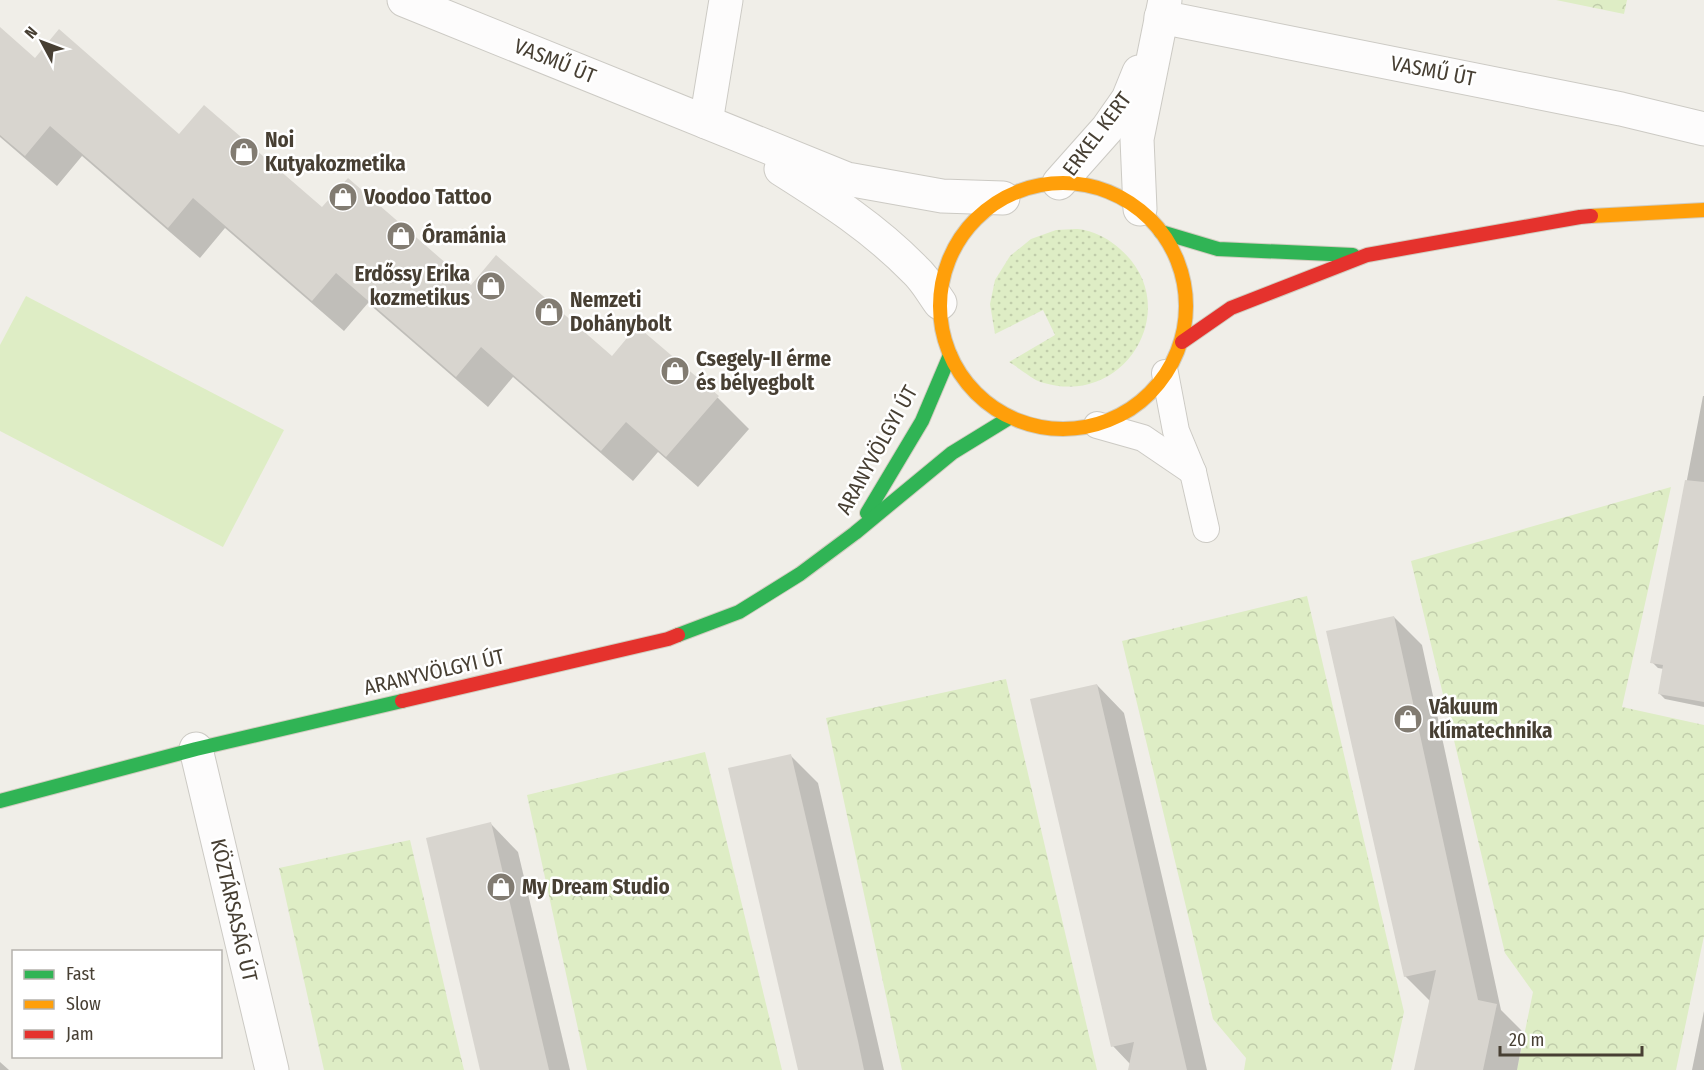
<svg xmlns="http://www.w3.org/2000/svg" width="1704" height="1070" viewBox="0 0 1704 1070" font-family="'Fira Sans Condensed',sans-serif">
<defs>
<pattern id="grass-dots" width="8" height="8" patternUnits="userSpaceOnUse" patternTransform="scale(1.5)"><rect width="8" height="8" fill="#deedc5"/><path d="M2 2h.1M6 6h.1" fill="none" stroke="#c0ccaa" stroke-width="1.8" stroke-linecap="round"/></pattern>
<pattern id="park-crowns" width="20" height="18" patternUnits="userSpaceOnUse" patternTransform="scale(1.5)"><rect width="20" height="18" fill="#deedc5"/><path d="M2 6a3 3 0 1 1 6 0M12 15a3 3 0 1 1 6 0" fill="none" stroke="#c0ccaa"/></pattern>
</defs>
<rect width="100%" height="100%" fill="#f0eee8"/>
<path fill="url(#grass-dots)" d="M 1056,230 C 1065,230 1076,228 1084,230 C 1098,233 1110,240 1120,249 C 1185,305 1127,407 1044,383 C 1032,380 1020,368 1009,362 L 1055,335 L 1043,310 L 995,334 L 990,304 L 995,280 L 1010,256 L 1031,239 Z"/>
<g fill="url(#park-crowns)">
<path d="M 1556,0 L 1627,0 L 1624,14 Z"/>
<path d="M 1671,487 L 1622,707 L 1704,725 L 1704,936 L 1676,1070 L 1517,1070 L 1533,992 L 1505,953 L 1411,561 Z"/>
<path d="M 1307,596 L 1404,1012 L 1391,1070 L 1244,1070 L 1246,1058 L 1213,1019 L 1122,641 Z"/>
<path d="M 1006,679 L 1097,1070 L 902,1070 L 826,718 Z"/>
<path d="M 705,752 L 782,1070 L 587,1070 L 527,795 Z"/>
<path d="M 410,840 L 464,1070 L 324,1070 L 279,868 Z"/>
</g>
<path fill="#deedc5" d="M 26,296 L 284,430 L 223,547 L 0,431 L 0,345 Z"/>
<g fill="#0003">
<path d="M 0,29 L 35,60 L 471,287 L 612,358 L 718,398 L 749,429 L 698,487 L 658,452 L 633,481 L 513,377 L 488,407 L 368,303 L 344,331 L 225,228 L 200,258 L 82,156 L 57,186 L 0,137 Z"/>
<path d="M 1703,396 L 1704,396 L 1704,707 L 1665,699 L 1659,693 L 1664,669 L 1658,668 L 1652,662 Z"/>
<path d="M 1394,617 L 1422,645 L 1501,1010 L 1524,1033 L 1517,1070 L 1416,1070 L 1430,1001 L 1405,976 Z"/>
<path d="M 1097,685 L 1124,713 L 1207,1070 L 1130,1070 L 1131,1065 L 1113,1046 Z"/>
<path d="M 790,755 L 818,783 L 884,1070 L 800,1070 Z"/>
<path d="M 491,824 L 518,852 L 570,1070 L 482,1070 Z"/>
<path d="M 1704,1011 L 1704,1070 L 1692,1070 Z"/>
<path d="M 0,1062 L 9,1070 L 0,1070 Z"/>
</g>
<g fill="#d8d5cf">
<path d="M 0,27 L 35,58 L 59,29 L 179,134 L 204,105 L 322,207 L 348,178 L 471,285 L 496,255 L 612,356 L 637,326 L 719,396 L 666,457 L 626,422 L 601,451 L 481,347 L 456,377 L 336,273 L 312,301 L 193,198 L 168,228 L 50,126 L 25,156 L 0,135 Z"/>
<path d="M 1685,480 L 1704,482 L 1704,702 L 1658,694 L 1663,665 L 1650,663 Z"/>
<path d="M 1394,616 L 1478,1000 L 1497,1004 L 1483,1070 L 1414,1070 L 1436,970 L 1404,977 L 1326,631 Z"/>
<path d="M 1097,684 L 1156,938 L 1187,1070 L 1128,1070 L 1134,1042 L 1111,1047 L 1030,699 Z"/>
<path d="M 791,754 L 858,1041 L 864,1070 L 798,1070 L 728,768 Z"/>
<path d="M 491,822 L 531,993 L 549,1070 L 480,1070 L 426,838 Z"/>
</g>
<g fill="none" stroke-linecap="round" stroke-linejoin="round">
<g stroke="#cccac4" stroke-width="28">
<g id="lane">
<path d="M 1165,373 L 1176,431 L 1193,472 L 1206,529"/>
<path d="M 1097,425 L 1143,438 L 1193,472"/>
</g>
</g>
<g stroke="#cccac4" stroke-width="35">
<g id="street">
<path d="M 404,0 L 847,179 L 942,196 L 1003,198"/>
<path d="M 1161,17 L 1621,109 L 1704,129"/>
<path d="M 706,122 L 726,0"/>
<path d="M 781,169 C 830,200 874,228 915,270 C 925,279 932,292 940,303"/>
<path d="M 1059,183 L 1107,129 L 1128,99 L 1139,72"/>
<path d="M 1140,209 L 1137,139 L 1165,0"/>
<path d="M 196,749 L 272,1070"/>
</g>
</g>
<g stroke="#d1ccbf" stroke-width="16">
<g id="fast">
<path d="M 1161,232 L 1218,249 L 1353,255"/>
<path d="M 867,513 L 922,421 L 950,355"/>
<path d="M 678,635 L 739,612 L 800,574 L 855,533 L 952,453 L 1009,418"/>
<path d="M 0,801 L 196,749 L 402,701"/>
</g>
</g>
<g stroke="#d1ccbf" stroke-width="16">
<g id="slow">
<circle cx="1063" cy="306" r="123"/>
<path d="M 1591,216 L 1704,210"/>
</g>
</g>
<g stroke="#d1ccbf" stroke-width="16">
<g id="jam">
<path d="M 1182,342 L 1231,308 L 1367,255 L 1580,217 L 1591,216"/>
<path d="M 402,701 L 668,639 L 678,635"/>
</g>
</g>
<use href="#lane" stroke="#fdfcfc" stroke-width="26"/>
<use href="#street" stroke="#fdfcfc" stroke-width="33"/>
<use href="#fast" stroke="#30b455" stroke-width="14"/>
<use href="#slow" stroke="#ff9f0a" stroke-width="14"/>
<use href="#jam" stroke="#e5322d" stroke-width="14"/>
</g>
<defs>
<g id="shop-disc" transform="scale(1.5)"><circle r="9.5" fill="#827c72" stroke="#fff"/><path d="M-5-2.5h2.3a2.7 3.5 0 0 1 5.4 0H5L5.5 6h-11ZM-1.5-2.5h3a1.5 2.3 0 0 0-3 0Z" fill="#fff"/></g>
</defs>
<g fill-rule="evenodd">
<use href="#shop-disc" x="244" y="152"/>
<use href="#shop-disc" x="343" y="197"/>
<use href="#shop-disc" x="401" y="236"/>
<use href="#shop-disc" x="491" y="286"/>
<use href="#shop-disc" x="549" y="312"/>
<use href="#shop-disc" x="675" y="371"/>
<use href="#shop-disc" x="1408" y="719"/>
<use href="#shop-disc" x="501" y="887"/>
</g>
<g text-anchor="middle" stroke-width="5" stroke-linejoin="round" paint-order="stroke">
<g font-size="21" fill="#473f33" stroke="#fff">
<text transform="translate(555 61) rotate(22)" y="7">VASMŰ ÚT</text>
<text transform="translate(1433 71) rotate(11)" y="7">VASMŰ ÚT</text>
<text transform="translate(1097 134) rotate(-53)" y="7">ERKEL KERT</text>
<text transform="translate(877 450) rotate(-61)" y="7">ARANYVÖLGYI ÚT</text>
<text transform="translate(434 672) rotate(-13)" y="7">ARANYVÖLGYI ÚT</text>
<text transform="translate(234 910) rotate(77)" y="7">KÖZTÁRSASÁG ÚT</text>
</g>
<g font-size="21" font-weight="bold" fill="#473f33" stroke="#fff" text-anchor="start">
<text x="265" y="147">Noi<tspan x="265" dy="24">Kutyakozmetika</tspan></text>
<text x="364" y="204">Voodoo Tattoo</text>
<text x="422" y="243">Óramánia</text>
<text x="470" y="281" text-anchor="end">Erdőssy Erika<tspan x="470" dy="24">kozmetikus</tspan></text>
<text x="570" y="307">Nemzeti<tspan x="570" dy="24">Dohánybolt</tspan></text>
<text x="696" y="366">Csegely-II érme<tspan x="696" dy="24">és bélyegbolt</tspan></text>
<text x="1429" y="714">Vákuum<tspan x="1429" dy="24">klímatechnika</tspan></text>
<text x="522" y="894">My Dream Studio</text>
</g>
</g>
<rect x="12" y="950" width="210" height="108" fill="#ffffff" stroke="#b5b2ad" stroke-width="1.5"/>
<rect x="24" y="970" width="30" height="9" fill="#30b455" stroke="#b5b2ad" stroke-width="1.5"/>
<text x="66" y="980" font-size="18" fill="#473f33">Fast</text>
<rect x="24" y="1000" width="30" height="9" fill="#ff9f0a" stroke="#b5b2ad" stroke-width="1.5"/>
<text x="66" y="1010" font-size="18" fill="#473f33">Slow</text>
<rect x="24" y="1030" width="30" height="9" fill="#e5322d" stroke="#b5b2ad" stroke-width="1.5"/>
<text x="66" y="1040" font-size="18" fill="#473f33">Jam</text>
<g transform="translate(42 42) rotate(311)" stroke="#ffffff" stroke-width="4.5" paint-order="stroke">
<path d="M0-4.5L10 22L0 15L-10 22Z" fill="#473f33"/>
<text y="-9" font-size="16" font-weight="bold" text-anchor="middle" fill="#473f33">N</text>
</g>
<path d="M1500 1046v9h142v-9" fill="none" stroke="#473f33" stroke-width="3"/>
<text x="1509" y="1046" font-size="18" fill="#473f33" stroke="#ffffff" stroke-width="4.5" paint-order="stroke">20 m</text>
</svg>
